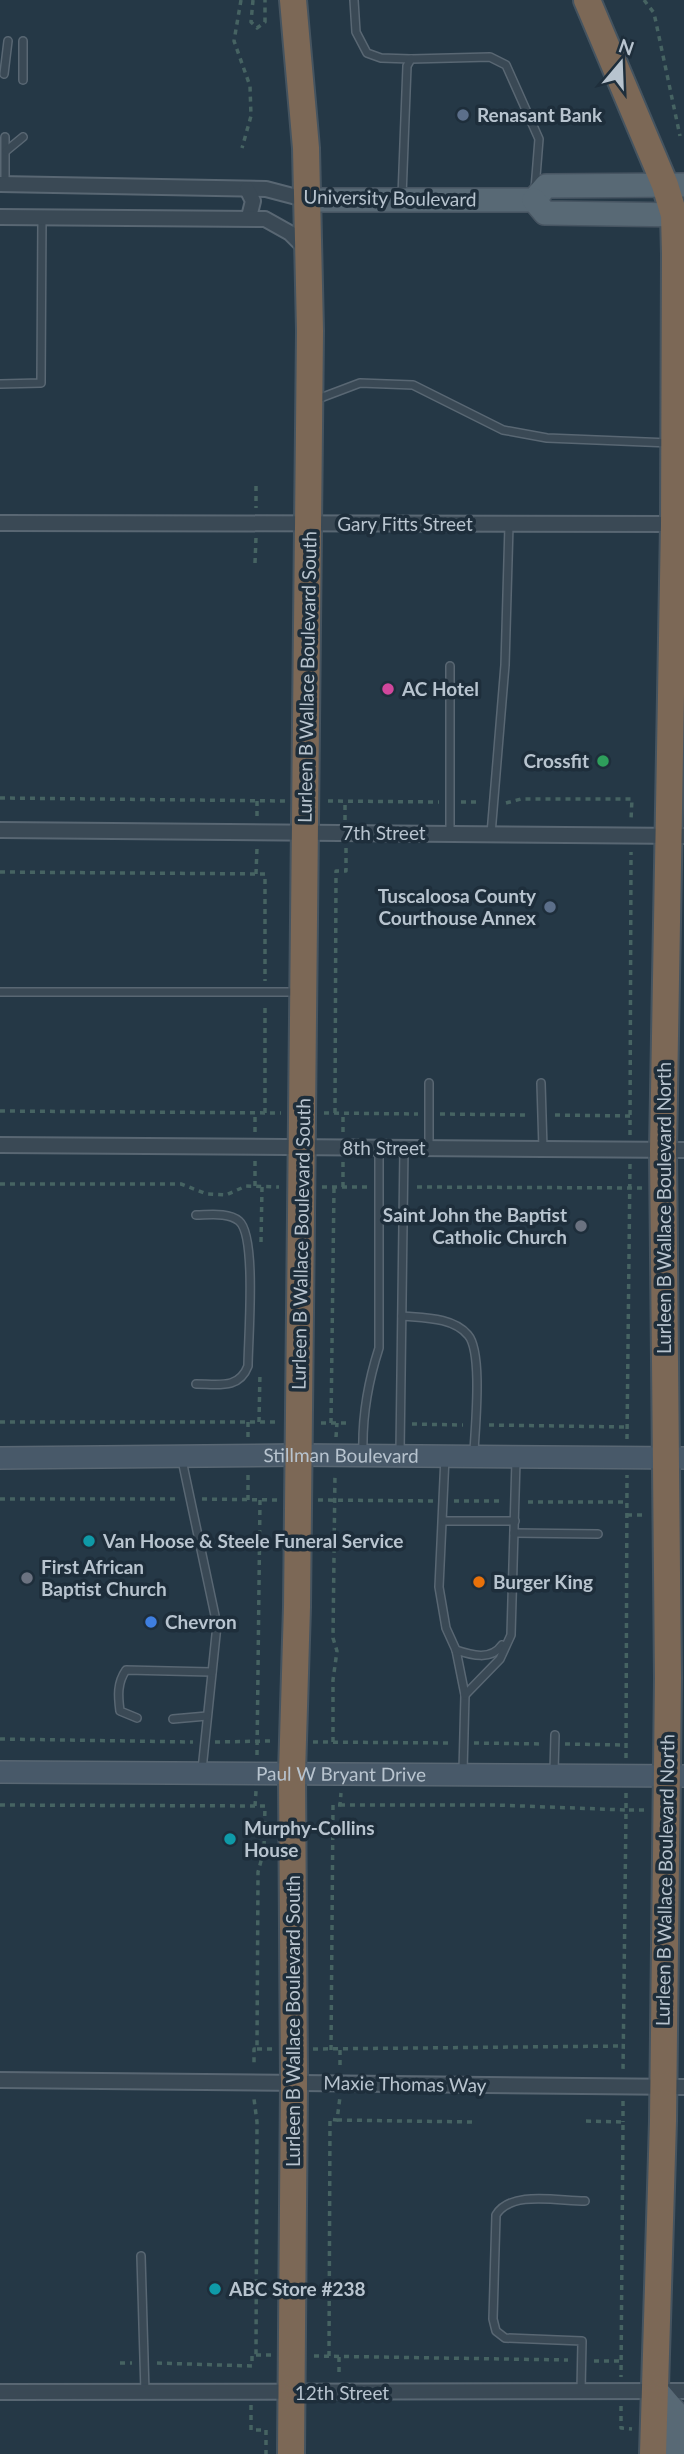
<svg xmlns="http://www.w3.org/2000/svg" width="684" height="2454" viewBox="0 0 684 2454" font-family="Lato,sans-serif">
<rect width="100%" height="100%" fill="#253846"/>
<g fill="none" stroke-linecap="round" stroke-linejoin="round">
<g stroke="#596773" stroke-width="10">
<g id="lane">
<path d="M 354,0 L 356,32 L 367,53 L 381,58 L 411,59"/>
<path d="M 4,74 L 8,41"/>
<path d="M 23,80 L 23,41"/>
<path d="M 5,137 L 5,184"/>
<path d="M 6,151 L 23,137"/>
<path d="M 402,196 L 407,66 L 411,59 L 490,57 L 506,65 L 539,139 L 535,189"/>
<path d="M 0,384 L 41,383 L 42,217"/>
<path d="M 315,400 L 360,383 L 413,385 L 503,430 L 547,438 L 670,443"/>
<path d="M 450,666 L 450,834"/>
<path d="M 491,834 L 505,665 L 509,525"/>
<path d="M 0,992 L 297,992"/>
<path d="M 541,1083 L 543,1149"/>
<path d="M 429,1148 L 429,1083"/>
<path d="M 402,1316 C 423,1318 453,1317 468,1335 C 483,1352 475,1428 474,1452"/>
<path d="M 196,1384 C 217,1384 239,1390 248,1366 C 248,1340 257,1236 239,1221 C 228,1212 209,1215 196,1215"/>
<path d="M 363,1452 C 362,1416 368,1382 379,1348 L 379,1148"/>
<path d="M 400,1452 L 404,1148"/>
<path d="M 445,1457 L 439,1587 L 446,1628 L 456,1650 L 465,1695 L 463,1771"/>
<path d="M 182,1460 L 217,1625 L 202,1770"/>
<path d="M 444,1521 L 515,1521"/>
<path d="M 514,1533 L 598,1534"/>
<path d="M 456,1650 C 471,1655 491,1661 502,1645"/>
<path d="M 465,1695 L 500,1659 L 511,1635 L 516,1460"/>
<path d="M 137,1718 L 120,1711 C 118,1696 117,1683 126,1670 L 212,1672"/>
<path d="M 173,1719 L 207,1716"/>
<path d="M 554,1771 L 555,1735"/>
<path d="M 141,2256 L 145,2392"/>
<path d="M 581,2391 L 582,2341 L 505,2338 L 496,2331 L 493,2319 L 496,2215 C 511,2190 558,2201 585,2201"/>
</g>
</g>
<g stroke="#596773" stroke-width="18">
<g id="street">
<path d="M 0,184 L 266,189 L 308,200"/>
<path d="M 247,189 L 253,201 L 249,217"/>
<path d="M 0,217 L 265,219 L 290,233 L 306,249"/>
<path d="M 0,523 L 678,524"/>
<path d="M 0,830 L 684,836"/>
<path d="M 0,1145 L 684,1150"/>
<path d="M 0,2080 L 684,2087"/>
<path d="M 0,2392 L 684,2391"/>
</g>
</g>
<g stroke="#596773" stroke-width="24">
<g id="secondary">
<path id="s1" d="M 0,1458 L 298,1455 L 684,1458"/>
<path id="s2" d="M 0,1772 L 684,1776"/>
</g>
</g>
<g stroke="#475562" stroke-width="26">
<g id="primary">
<path d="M 308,200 L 534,200 L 546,186 L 684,185"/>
<path d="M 534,200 L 545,213 L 684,215"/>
<path d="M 657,2391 L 675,2412 L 674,2454"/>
</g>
</g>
<g stroke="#455460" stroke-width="30">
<g id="highway">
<path d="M 587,0 L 665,185 L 674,215 L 675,254 L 674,524 L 663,1150 L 668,1678 L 663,2121 L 653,2454"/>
<path d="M 291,2454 L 294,2083 L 292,1773 L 297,1607 L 310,331 L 306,148 L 293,0"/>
</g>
</g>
<g stroke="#466362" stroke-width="3.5" stroke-dasharray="5 5" stroke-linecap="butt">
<path d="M 241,0 L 234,41 L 250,86 L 251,116 L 242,148"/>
<path d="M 253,0 L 251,22 L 257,28 L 265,22 L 265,0"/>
<path d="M 644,0 L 654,13 L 680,136"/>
<path d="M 256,486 L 256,508"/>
<path d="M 255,563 L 256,537"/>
<path d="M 0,798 L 285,801"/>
<path d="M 328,801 L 439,802"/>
<path d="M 461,802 L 481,802"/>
<path d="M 506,803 L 521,799 L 632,799 L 631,820"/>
<path d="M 257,816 L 257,801"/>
<path d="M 345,820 L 345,801"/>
<path d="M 0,872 L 265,874 L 265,981"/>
<path d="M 256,874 L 257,848"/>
<path d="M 0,1111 L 281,1113"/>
<path d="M 265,1113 L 265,1003"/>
<path d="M 324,1113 L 418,1114"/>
<path d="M 335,1113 L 336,871 L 346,871 L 346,848"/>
<path d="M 440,1114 L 530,1115"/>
<path d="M 555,1115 L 630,1116"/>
<path d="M 255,1132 L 255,1113"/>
<path d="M 343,1132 L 343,1114"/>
<path d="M 630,1135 L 631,852"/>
<path d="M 0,1184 L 181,1184 L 207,1194 L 226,1195 L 246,1186 L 279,1187"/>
<path d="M 255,1186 L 255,1161"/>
<path d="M 322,1187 L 367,1187"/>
<path d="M 343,1187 L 343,1161"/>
<path d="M 417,1187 L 643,1188"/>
<path d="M 261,1242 L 262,1187"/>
<path d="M 0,1422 L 278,1422"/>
<path d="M 248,1422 L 248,1438"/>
<path d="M 259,1422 L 260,1372"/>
<path d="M 321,1423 L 351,1423"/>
<path d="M 331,1423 L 334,1187"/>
<path d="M 412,1424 L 463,1425"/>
<path d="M 489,1425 L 627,1427"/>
<path d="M 336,1437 L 337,1423"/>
<path d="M 627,1439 L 630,1163"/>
<path d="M 0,1499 L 177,1499"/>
<path d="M 202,1499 L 279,1500"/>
<path d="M 248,1500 L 248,1474"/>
<path d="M 318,1500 L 433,1501"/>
<path d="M 454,1501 L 503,1501"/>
<path d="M 528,1502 L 627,1502"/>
<path d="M 627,1515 L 646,1515"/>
<path d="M 0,1739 L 193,1742"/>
<path d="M 215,1742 L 270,1741"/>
<path d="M 313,1742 L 452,1743"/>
<path d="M 333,1742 L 333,1680 L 337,1651 L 333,1638 L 335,1473"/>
<path d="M 474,1743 L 543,1744"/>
<path d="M 565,1744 L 626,1745"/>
<path d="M 257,1755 L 260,1500"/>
<path d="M 626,1758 L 627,1475"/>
<path d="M 626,1793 L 626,1810 L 647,1810"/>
<path d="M 0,1805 L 265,1806 L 264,1850 L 258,1872 L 257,2049 L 254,2049 L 254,2066"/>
<path d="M 340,1805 L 496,1805 L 626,1810 L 623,2072"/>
<path d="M 255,1806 L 256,1791"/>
<path d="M 257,2049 L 274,2049"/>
<path d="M 313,2049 L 623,2046"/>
<path d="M 331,2050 L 333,1805 L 340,1805 L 341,1793"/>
<path d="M 340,2050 L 340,2069"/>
<path d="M 623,2101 L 623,2122"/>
<path d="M 337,2120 L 473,2122"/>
<path d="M 586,2121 L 623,2122 L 621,2377"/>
<path d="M 256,2355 L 271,2355"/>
<path d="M 314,2356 L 568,2360"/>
<path d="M 329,2356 L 330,2119 L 337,2120 L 340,2097"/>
<path d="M 339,2357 L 339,2375"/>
<path d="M 594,2361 L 621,2361"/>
<path d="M 120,2363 L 132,2363"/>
<path d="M 157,2363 L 252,2366 L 252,2356 L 256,2355 L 257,2122 L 254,2099"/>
<path d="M 251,2405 L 251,2430 L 266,2430 L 266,2454"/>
<path d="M 621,2406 L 621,2428 L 632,2429"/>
</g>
<use href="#lane" stroke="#3a4955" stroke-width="7"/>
<use href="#street" stroke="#3a4955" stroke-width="14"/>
<use href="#secondary" stroke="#485969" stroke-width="21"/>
<use href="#primary" stroke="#586975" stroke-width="23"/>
<use href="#highway" stroke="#7c6856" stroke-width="26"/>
</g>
<g fill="#5c6f8a" stroke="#1e2e3b" stroke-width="2.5">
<circle cx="463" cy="115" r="7"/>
<circle cx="550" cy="907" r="7"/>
</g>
<circle fill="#d1479c" stroke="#1e2e3b" stroke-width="2.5" cx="388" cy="689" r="7"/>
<circle fill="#2e9e5b" stroke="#1e2e3b" stroke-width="2.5" cx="603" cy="761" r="7"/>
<g fill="#6b7280" stroke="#1e2e3b" stroke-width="2.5">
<circle cx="581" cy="1226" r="7"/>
<circle cx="27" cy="1578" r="7"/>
</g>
<g fill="#0f9aa8" stroke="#1e2e3b" stroke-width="2.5">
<circle cx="89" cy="1541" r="7"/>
<circle cx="230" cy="1839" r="7"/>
<circle cx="215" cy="2289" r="7"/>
</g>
<circle fill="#e8710a" stroke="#1e2e3b" stroke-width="2.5" cx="479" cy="1582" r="7"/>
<circle fill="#3f7fe0" stroke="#1e2e3b" stroke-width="2.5" cx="151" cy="1622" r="7"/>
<g text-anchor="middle" stroke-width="7" stroke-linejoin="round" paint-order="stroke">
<g font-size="19" font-weight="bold" fill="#b8c4cf" stroke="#1e2e3b" text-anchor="start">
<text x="477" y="122">Renasant Bank</text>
<text x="402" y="696">AC Hotel</text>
<text x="589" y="768" text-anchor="end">Crossfit</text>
<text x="536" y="903" text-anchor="end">Tuscaloosa County<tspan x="536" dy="22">Courthouse Annex</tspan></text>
<text x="567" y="1222" text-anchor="end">Saint John the Baptist<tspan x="567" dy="22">Catholic Church</tspan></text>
<text x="103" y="1548">Van Hoose &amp; Steele Funeral Service</text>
<text x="41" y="1574">First African<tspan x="41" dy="22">Baptist Church</tspan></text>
<text x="493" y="1589">Burger King</text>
<text x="165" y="1629">Chevron</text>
<text x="244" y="1835">Murphy-Collins<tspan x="244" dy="22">House</tspan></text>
<text x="229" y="2296">ABC Store #238</text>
</g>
<g font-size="19" fill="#b8c4cf" stroke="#1e2e3b">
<text transform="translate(390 198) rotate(1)" y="7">University Boulevard</text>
<text x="405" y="531">Gary Fitts Street</text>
<text transform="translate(307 677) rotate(-89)" y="7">Lurleen B Wallace Boulevard South</text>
<text x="384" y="840">7th Street</text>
<text x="384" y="1155">8th Street</text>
<text transform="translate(664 1208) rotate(-90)" y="7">Lurleen B Wallace Boulevard North</text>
<text transform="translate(301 1244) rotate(-89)" y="7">Lurleen B Wallace Boulevard South</text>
<text dy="7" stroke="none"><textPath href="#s1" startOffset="341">Stillman Boulevard</textPath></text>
<text dy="7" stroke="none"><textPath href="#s2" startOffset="341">Paul W Bryant Drive</textPath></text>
<text transform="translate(665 1880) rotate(-89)" y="7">Lurleen B Wallace Boulevard North</text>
<text transform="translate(293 2021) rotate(-90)" y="7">Lurleen B Wallace Boulevard South</text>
<text transform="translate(405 2084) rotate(1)" y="7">Maxie Thomas Way</text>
<text x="342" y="2400">12th Street</text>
</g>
</g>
<g transform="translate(621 63) rotate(19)" stroke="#1e2e3b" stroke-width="5" paint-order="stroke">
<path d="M0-5L12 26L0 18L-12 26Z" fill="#b8c4cf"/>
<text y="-10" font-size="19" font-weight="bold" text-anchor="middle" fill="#b8c4cf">N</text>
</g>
</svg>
